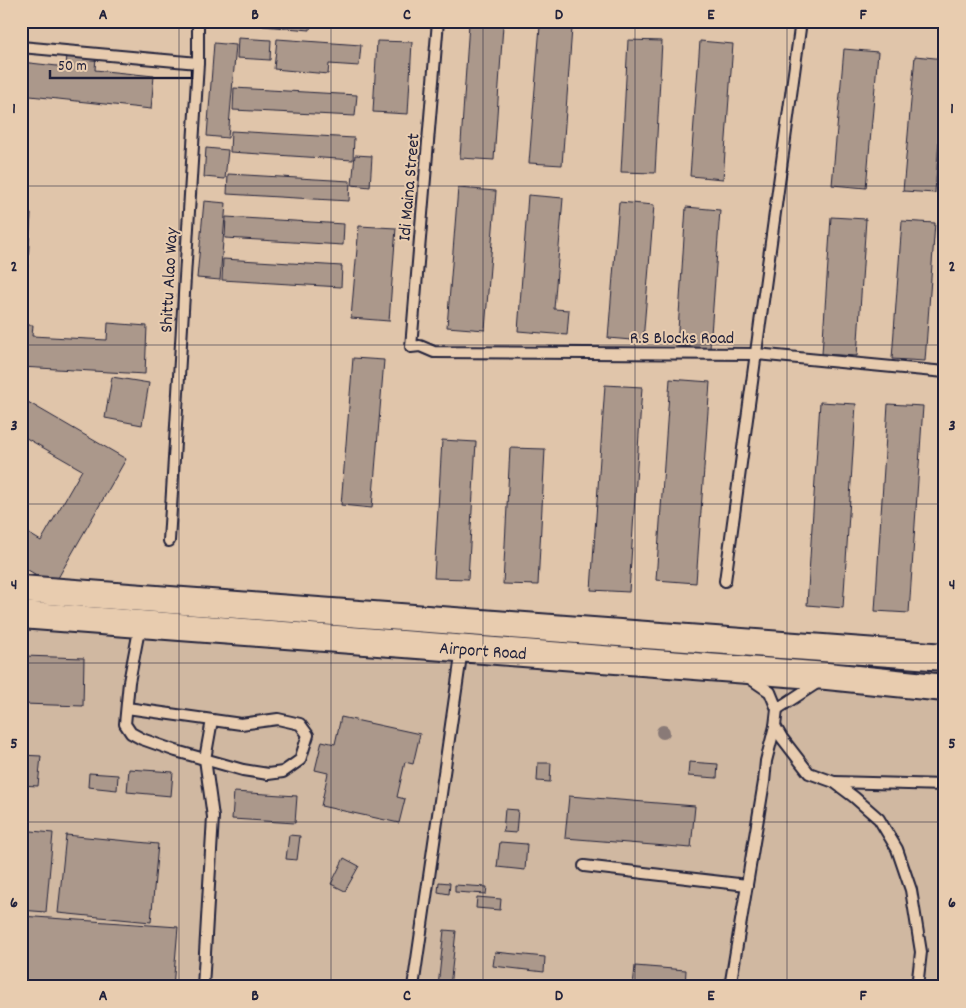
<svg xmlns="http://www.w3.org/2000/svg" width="966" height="1008" viewBox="0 0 966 1008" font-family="Dekko,sans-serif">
<rect width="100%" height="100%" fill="#e0c5aa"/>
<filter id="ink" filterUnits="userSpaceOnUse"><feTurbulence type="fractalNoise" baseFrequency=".02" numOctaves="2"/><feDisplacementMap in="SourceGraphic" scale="10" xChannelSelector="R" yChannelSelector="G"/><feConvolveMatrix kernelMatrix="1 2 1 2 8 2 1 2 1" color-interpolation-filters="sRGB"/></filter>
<g filter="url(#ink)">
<path fill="#d0b8a1" d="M 21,582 L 945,653 L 945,987 L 21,987 Z"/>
<g fill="#ab988b" stroke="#22223b">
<path d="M 223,21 L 263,21 L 262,24 Z"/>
<path d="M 264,21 L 311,21 L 310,30 L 263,26 Z"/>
<path d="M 469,23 L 503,25 L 494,160 L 460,158 Z"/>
<path d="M 540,26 L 572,28 L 562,165 L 529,163 Z"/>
<path d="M 238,38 L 271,40 L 270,60 L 237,58 Z"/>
<path d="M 277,39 L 361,45 L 359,66 L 329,64 L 328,74 L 274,69 Z"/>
<path d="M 628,40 L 662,41 L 655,173 L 621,172 Z"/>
<path d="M 377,41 L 412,42 L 408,114 L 373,112 Z"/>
<path d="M 700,41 L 733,44 L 723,179 L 690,176 Z"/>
<path d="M 214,43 L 236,45 L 228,138 L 207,136 Z"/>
<path d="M 844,49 L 878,52 L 866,188 L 832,185 Z"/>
<path d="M 67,54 L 96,57 L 95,70 L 154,76 L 151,109 L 21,95 L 21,62 L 66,67 Z"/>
<path d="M 915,56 L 945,59 L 935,193 L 903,191 Z"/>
<path d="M 234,88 L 357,95 L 355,116 L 233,110 Z"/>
<path d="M 231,131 L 354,138 L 353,160 L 230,152 Z"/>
<path d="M 206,148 L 228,150 L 225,179 L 204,177 Z"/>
<path d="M 355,155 L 372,156 L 370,187 L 352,185 Z"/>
<path d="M 228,174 L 350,181 L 349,201 L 227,194 Z"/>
<path d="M 458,188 L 496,191 L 485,330 L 447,327 Z"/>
<path d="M 528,195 L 563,198 L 554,309 L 569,310 L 567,335 L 518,331 Z"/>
<path d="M 204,201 L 226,203 L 220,280 L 197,278 Z"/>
<path d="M 619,202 L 654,205 L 643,341 L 608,338 Z"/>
<path d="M 686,207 L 720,210 L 710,348 L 677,346 Z"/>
<path d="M 21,213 L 31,214 L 26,291 L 21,291 Z"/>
<path d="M 226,217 L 344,224 L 343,245 L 225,238 Z"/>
<path d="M 831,217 L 866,219 L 857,356 L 822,354 Z"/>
<path d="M 902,221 L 935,223 L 925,361 L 892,359 Z"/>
<path d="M 359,226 L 396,228 L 389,321 L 351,318 Z"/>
<path d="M 223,259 L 342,266 L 341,287 L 222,280 Z"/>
<path d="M 21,293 L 27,294 L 25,323 L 21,322 Z"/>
<path d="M 108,323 L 147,326 L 145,374 L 21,367 L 21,325 L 33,325 L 32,336 L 107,340 Z"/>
<path d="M 353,358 L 384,360 L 372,508 L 341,505 Z"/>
<path d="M 112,377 L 149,383 L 142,425 L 105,418 Z"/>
<path d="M 670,379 L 710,382 L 696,583 L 656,580 Z"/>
<path d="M 605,385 L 642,387 L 629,592 L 591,590 Z"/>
<path d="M 21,398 L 126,459 L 54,585 L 21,566 L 21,529 L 41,541 L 82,470 L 21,435 Z"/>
<path d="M 820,402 L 856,404 L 843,608 L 807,605 Z"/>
<path d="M 888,404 L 923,406 L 909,613 L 875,611 Z"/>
<path d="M 442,440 L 476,442 L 468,579 L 434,578 Z"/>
<path d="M 510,448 L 545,449 L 538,585 L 503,584 Z"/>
<path d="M 24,656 L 84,658 L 83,706 L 23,704 Z"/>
<path d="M 341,717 L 420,734 L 413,764 L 405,762 L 397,797 L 405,799 L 399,823 L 321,806 L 328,773 L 315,770 L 322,741 L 335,744 Z"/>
<path d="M 21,755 L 41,756 L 38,786 L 21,785 Z"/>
<path d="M 689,762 L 718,764 L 717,778 L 688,776 Z"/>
<path d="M 538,763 L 551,763 L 550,782 L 537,781 Z"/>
<path d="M 129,769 L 173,772 L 171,796 L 127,792 Z"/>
<path d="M 89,773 L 118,775 L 117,790 L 88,787 Z"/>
<path d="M 234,792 L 297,796 L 295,823 L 232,819 Z"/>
<path d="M 569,796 L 695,806 L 691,848 L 565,838 Z"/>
<path d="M 505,809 L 518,810 L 516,833 L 503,832 Z"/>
<path d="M 21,830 L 53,833 L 46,912 L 21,910 Z"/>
<path d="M 66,835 L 158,844 L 151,922 L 58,913 Z"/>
<path d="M 289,835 L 300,836 L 297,860 L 286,859 Z"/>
<path d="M 500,842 L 527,844 L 525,870 L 497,867 Z"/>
<path d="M 344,858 L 359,866 L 345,891 L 331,884 Z"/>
<path d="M 439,882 L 450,883 L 449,894 L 438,892 Z"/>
<path d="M 455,885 L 487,887 L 486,894 L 455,892 Z"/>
<path d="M 477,897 L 501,899 L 500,910 L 476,908 Z"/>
<path d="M 21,916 L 178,927 L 173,987 L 21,987 Z"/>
<path d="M 444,930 L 456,931 L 450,987 L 438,987 Z"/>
<path d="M 495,952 L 545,957 L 544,972 L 493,966 Z"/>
<path d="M 635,966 L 686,970 L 685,987 L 633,987 Z"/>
</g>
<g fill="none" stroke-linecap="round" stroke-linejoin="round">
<g stroke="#22223b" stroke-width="14">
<g id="service">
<path d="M 438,21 L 411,347 L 420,346 L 434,352 L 756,354 L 945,372"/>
<path d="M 21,47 L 198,63"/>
<path d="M 169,541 L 198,63 L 198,21"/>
<path d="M 725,581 L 801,21"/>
<path d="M 127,708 L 241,724 L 278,719 L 300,724 L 308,735 L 300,760 L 283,772 L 268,774 L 243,770 L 176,751 L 142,739 L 131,733 L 125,724 L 129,682 L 140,625"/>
<path d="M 777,709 L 820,681"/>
<path d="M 775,726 L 782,738 L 809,773 L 834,782 L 854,797 L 879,819 L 897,849 L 911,890 L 921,952 L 917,987"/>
<path d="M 834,782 L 945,785"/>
<path d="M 584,866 L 747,885"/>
<path d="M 203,987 L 213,817 L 205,759 L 212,720"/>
<path d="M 413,987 L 462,649"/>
<path d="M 730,987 L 764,782 L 766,761 L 775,726 L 777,709 L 770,692 L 748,677"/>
</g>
</g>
<g stroke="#22223b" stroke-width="30">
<g id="secondary">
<path d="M 21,589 L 945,657"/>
<path d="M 21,615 L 827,676 L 945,688"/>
</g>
</g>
<use href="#service" stroke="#e8ccaf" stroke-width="10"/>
<use href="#secondary" stroke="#e8ccaf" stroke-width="26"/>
</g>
<circle fill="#897a77" cx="663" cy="732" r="7"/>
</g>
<path fill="none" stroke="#22223b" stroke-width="1" stroke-opacity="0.55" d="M 179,21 L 179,987M 331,21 L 331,987M 483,21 L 483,987M 635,21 L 635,987M 787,21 L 787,987M 21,186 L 945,186M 21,345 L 945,345M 21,504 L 945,504M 21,663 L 945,663M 21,822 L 945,822"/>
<g text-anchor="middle" stroke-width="4" stroke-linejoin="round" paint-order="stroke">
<g font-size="18" fill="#22223b" stroke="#e8ccaf">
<text transform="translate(408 187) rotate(-85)" y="6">Idi Maina Street</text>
<text transform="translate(168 280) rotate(-87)" y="6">Shittu Alao Way</text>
<text x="682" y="343">R.S Blocks Road</text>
<text transform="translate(483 650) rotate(4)" y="6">Airport Road</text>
</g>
</g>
<rect width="966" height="1008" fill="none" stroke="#e8ccaf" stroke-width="55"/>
<path d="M50 70v8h142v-8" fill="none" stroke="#22223b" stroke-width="2.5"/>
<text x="58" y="70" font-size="15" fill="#22223b" stroke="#e8ccaf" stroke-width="4" paint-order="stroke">50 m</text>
<rect x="28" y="28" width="910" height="952" fill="none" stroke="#22223b" stroke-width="2"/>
<g font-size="16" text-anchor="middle" font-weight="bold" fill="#22223b">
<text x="103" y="19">A</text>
<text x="255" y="19">B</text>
<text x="407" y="19">C</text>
<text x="559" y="19">D</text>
<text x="711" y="19">E</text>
<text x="863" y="19">F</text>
<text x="14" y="113">1</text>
<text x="952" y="113">1</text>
<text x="14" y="271">2</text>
<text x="952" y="271">2</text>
<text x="14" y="430">3</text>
<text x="952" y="430">3</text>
<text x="14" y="589">4</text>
<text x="952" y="589">4</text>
<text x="14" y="748">5</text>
<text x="952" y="748">5</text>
<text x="14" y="907">6</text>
<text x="952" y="907">6</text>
<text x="103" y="1000">A</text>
<text x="255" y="1000">B</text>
<text x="407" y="1000">C</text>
<text x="559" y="1000">D</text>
<text x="711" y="1000">E</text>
<text x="863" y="1000">F</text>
</g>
</svg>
